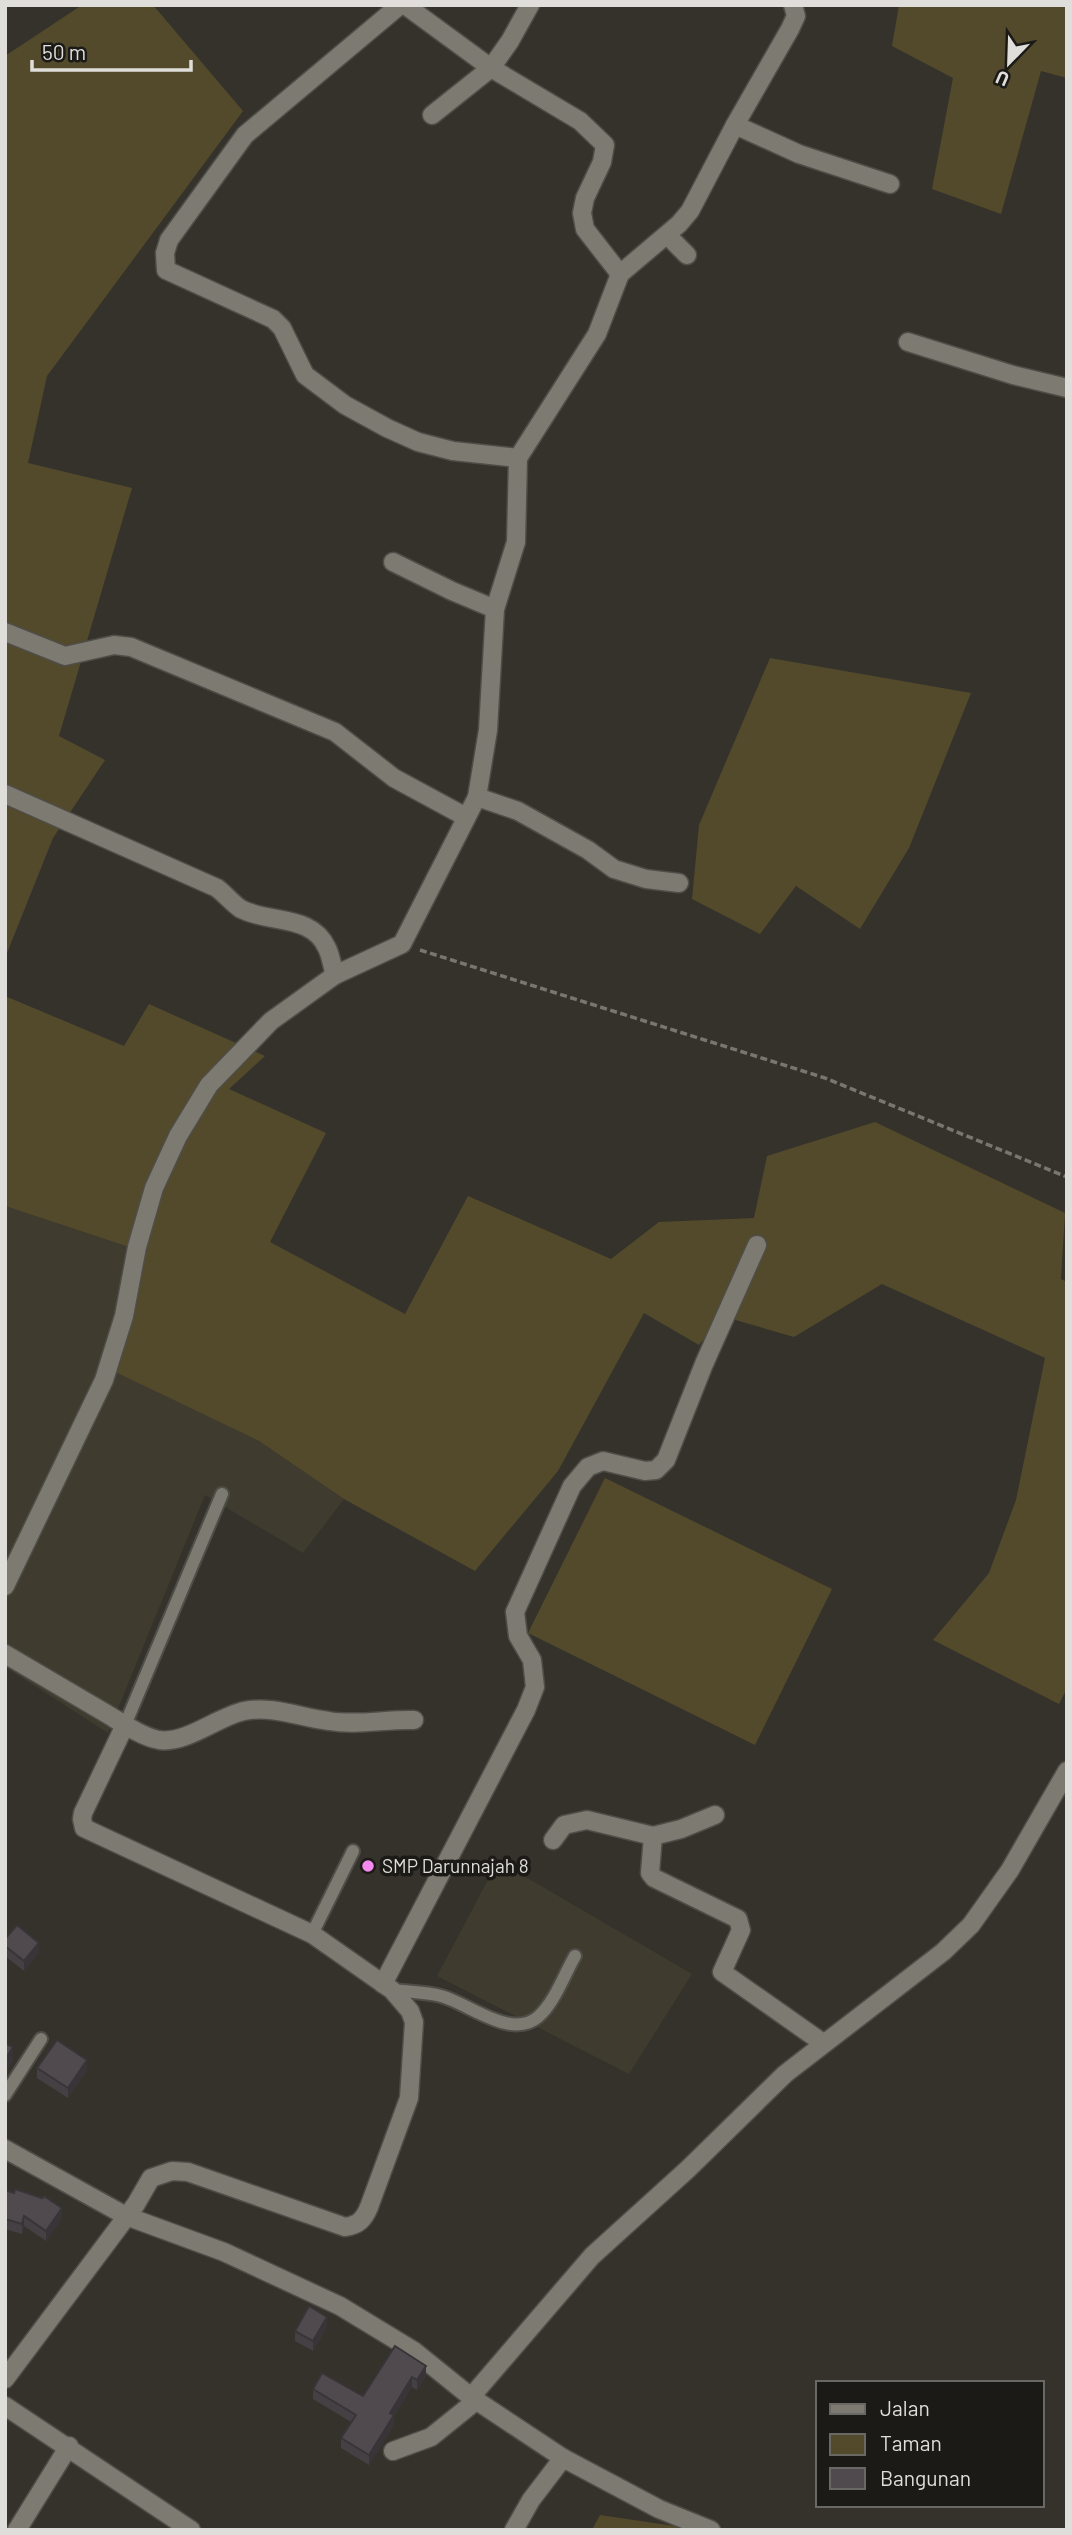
<svg xmlns="http://www.w3.org/2000/svg" width="1072" height="2535" viewBox="0 0 1072 2535" font-family="Barlow,sans-serif">
<rect width="100%" height="100%" fill="#34322b"/>
<g fill="#3f3b2e">
<path d="M 5,1206 L 129,1247 L 111,1370 L 259,1441 L 344,1499 L 303,1553 L 205,1495 L 108,1733 L 5,1667 Z"/>
<path d="M 498,1861 L 692,1974 L 629,2074 L 437,1976 Z"/>
</g>
<g fill="#534a2c">
<path d="M 82,5 L 153,5 L 243,111 L 47,376 L 28,463 L 132,488 L 59,736 L 105,760 L 53,838 L 5,958 L 5,56 Z"/>
<path d="M 899,5 L 1067,5 L 1067,78 L 1041,71 L 1001,214 L 932,189 L 953,78 L 892,46 Z"/>
<path d="M 770,658 L 971,693 L 909,848 L 860,929 L 796,886 L 760,934 L 692,899 L 699,825 Z"/>
<path d="M 5,996 L 124,1046 L 149,1004 L 265,1056 L 229,1089 L 326,1133 L 270,1242 L 405,1314 L 468,1196 L 611,1259 L 659,1222 L 754,1218 L 767,1156 L 875,1122 L 1065,1213 L 1061,1279 L 1067,1282 L 1067,1688 L 1059,1704 L 933,1640 L 989,1573 L 1016,1500 L 1045,1358 L 882,1284 L 794,1337 L 722,1316 L 699,1345 L 644,1313 L 558,1471 L 475,1571 L 344,1499 L 259,1441 L 111,1370 L 129,1247 L 5,1206 Z"/>
<path d="M 605,1478 L 832,1589 L 755,1745 L 528,1633 Z"/>
<path d="M 600,2515 L 701,2530 L 592,2530 Z"/>
</g>
<g fill="none" stroke-linecap="round" stroke-linejoin="round">
<g stroke="#4f4d47" stroke-width="16">
<g id="lane">
<path d="M 125,1725 L 222,1494"/>
<path d="M 312,1934 L 353,1851"/>
<path d="M 392,1990 C 409,1992 426,1992 441,1996 C 468,2003 511,2040 538,2017 C 555,2002 564,1975 575,1956"/>
<path d="M 5,2095 L 41,2039"/>
</g>
</g>
<g stroke="#4f4d47" stroke-width="21">
<g id="street">
<path d="M 400,5 L 245,135 L 169,240 L 165,253 L 166,270 L 273,319 L 282,328 L 305,375 L 345,405 L 387,428 L 418,442 L 453,451 L 518,458"/>
<path d="M 405,5 L 491,68 L 432,115"/>
<path d="M 735,125 L 799,154 L 890,184"/>
<path d="M 667,235 L 687,255"/>
<path d="M 620,274 L 679,224 L 690,211 L 735,125 L 790,29 L 796,16 L 793,5"/>
<path d="M 908,342 L 1013,375 L 1067,388"/>
<path d="M 393,562 L 452,591 L 495,609"/>
<path d="M 5,632 L 65,656 L 114,645 L 131,647 L 335,732 L 394,778 L 466,817"/>
<path d="M 5,794 L 217,888 C 225,894 233,904 241,909 C 270,924 312,914 327,948 C 331,956 332,966 335,975"/>
<path d="M 477,797 L 518,811 L 588,850 L 614,869 L 646,879 L 679,883"/>
<path d="M 5,1586 L 104,1380 L 124,1316 L 137,1247 L 154,1188 L 178,1136 L 209,1085 L 271,1021 L 335,975 L 402,944 L 477,797 L 488,730 L 495,609 L 516,542 L 518,458 L 597,334 L 620,274 L 585,229 L 582,213 L 585,198 L 602,162 L 605,145 L 580,121 L 491,68 L 510,41 L 530,5"/>
<path d="M 5,1654 C 39,1674 73,1694 107,1714 C 122,1723 142,1737 159,1740 C 186,1744 217,1717 244,1711 C 273,1705 301,1718 329,1721 C 357,1726 386,1719 414,1720"/>
<path d="M 715,1815 L 681,1829 L 653,1836 L 650,1873 L 654,1878 L 738,1919 L 741,1930 L 722,1972 L 823,2043"/>
<path d="M 553,1840 L 564,1825 L 587,1820 L 653,1836"/>
<path d="M 383,1984 L 526,1710 L 535,1687 L 532,1660 L 518,1636 L 515,1612 L 572,1486 L 588,1467 L 603,1461 L 645,1471 L 656,1470 L 666,1460 L 704,1364 L 757,1245"/>
<path d="M 5,2149 L 126,2216 L 224,2252 L 340,2306 L 414,2351 L 471,2397 L 563,2458 L 659,2509 L 711,2530"/>
<path d="M 5,2379 L 136,2204 L 151,2178 L 172,2171 L 188,2172 L 345,2227 C 359,2225 364,2219 369,2207 L 409,2098 L 414,2022 L 410,2011 L 392,1990 L 312,1934 L 84,1828 L 82,1819 L 83,1813 L 125,1725"/>
<path d="M 471,2397 L 592,2256 L 688,2169 L 785,2074 L 943,1952 L 971,1925 L 1010,1870 L 1067,1771"/>
<path d="M 5,2406 L 191,2530"/>
<path d="M 393,2451 L 431,2437 L 477,2400"/>
<path d="M 17,2530 L 69,2446"/>
<path d="M 514,2530 L 531,2500 L 563,2458"/>
</g>
</g>
<path stroke="#787670" stroke-width="3.5" stroke-dasharray="7 3.5" stroke-linecap="butt" d="M 420,950 L 825,1078 L 1067,1177"/>
<use href="#lane" stroke="#7d7a72" stroke-width="12"/>
<use href="#street" stroke="#7d7a72" stroke-width="18"/>
</g>
<g fill="#454044">
<path d="M 5,1939 L 39,1953 L 24,1971 L 5,1956 Z"/>
<path d="M 37,2068 L 87,2070 L 68,2098 L 37,2078 Z"/>
<path d="M 5,2190 L 62,2218 L 46,2241 L 24,2226 L 22,2234 L 5,2229 Z"/>
<path d="M 327,2327 L 313,2351 L 295,2341 L 295,2331 Z"/>
<path d="M 395,2346 L 426,2376 L 417,2390 L 412,2387 L 394,2416 L 394,2425 L 369,2465 L 341,2448 L 341,2438 L 351,2422 L 313,2399 L 313,2389 L 363,2396 Z"/>
</g>
<g fill="#383437">
<path d="M 39,1943 L 39,1953 L 24,1971 L 24,1961 Z"/>
<path d="M 13,2047 L 13,2061 L 5,2075 L 5,2060 Z"/>
<path d="M 87,2060 L 87,2070 L 68,2098 L 68,2088 Z"/>
<path d="M 62,2208 L 62,2218 L 46,2241 L 46,2231 Z"/>
<path d="M 24,2216 L 24,2226 L 22,2234 L 22,2224 Z"/>
<path d="M 327,2317 L 327,2327 L 313,2351 L 313,2341 Z"/>
<path d="M 426,2366 L 426,2376 L 417,2390 L 417,2380 Z"/>
<path d="M 412,2377 L 412,2387 L 394,2416 L 394,2425 L 369,2465 L 369,2455 L 390,2413 Z"/>
</g>
<g fill="#504a4f" stroke="#383437" stroke-width="2">
<path d="M 17,1925 L 39,1943 L 24,1961 L 5,1946 L 5,1939 Z"/>
<path d="M 57,2040 L 87,2060 L 68,2088 L 37,2068 Z"/>
<path d="M 5,2043 L 13,2047 L 5,2060 Z"/>
<path d="M 15,2189 L 42,2198 L 44,2196 L 62,2208 L 46,2231 L 24,2216 L 22,2224 L 5,2219 L 5,2190 L 14,2193 Z"/>
<path d="M 309,2306 L 327,2317 L 313,2341 L 295,2331 Z"/>
<path d="M 395,2346 L 426,2366 L 417,2380 L 412,2377 L 390,2413 L 394,2415 L 369,2455 L 341,2438 L 356,2415 L 313,2389 L 322,2373 L 363,2396 Z"/>
</g>
<circle fill="#f489f0" stroke="#1b1a17" stroke-width="2.5" cx="368" cy="1866" r="7"/>
<g text-anchor="middle" stroke-width="7" stroke-linejoin="round" paint-order="stroke">
<g font-size="19" fill="#dfdeda" stroke="#1b1a17" text-anchor="start">
<text x="382" y="1873">SMP Darunnajah 8</text>
</g>
</g>
<rect width="1072" height="2535" fill="none" stroke="#dfdeda" stroke-width="14"/>
<rect x="816" y="2381" width="228" height="126" fill="#1b1a17" stroke="#696865" stroke-width="2"/>
<rect x="830" y="2404" width="35" height="10" fill="#7d7a72" stroke="#696865" stroke-width="2"/>
<text x="880" y="2416" font-size="21" fill="#dfdeda">Jalan</text>
<rect x="830" y="2434" width="35" height="21" fill="#534a2c" stroke="#696865" stroke-width="2"/>
<text x="880" y="2451" font-size="21" fill="#dfdeda">Taman</text>
<rect x="830" y="2468" width="35" height="21" fill="#504a4f" stroke="#696865" stroke-width="2"/>
<text x="880" y="2486" font-size="21" fill="#dfdeda">Bangunan</text>
<g transform="translate(1009 63) rotate(203)" stroke="#1b1a17" stroke-width="5" paint-order="stroke">
<path d="M0-5L12 26L0 18L-12 26Z" fill="#dfdeda"/>
<text y="-10" font-size="19" font-weight="bold" text-anchor="middle" fill="#dfdeda">U</text>
</g>
<path d="M32 60v10h159v-10" fill="none" stroke="#dfdeda" stroke-width="3.5"/>
<text x="42" y="60" font-size="21" fill="#dfdeda" stroke="#1b1a17" stroke-width="5" paint-order="stroke">50 m</text>
</svg>
